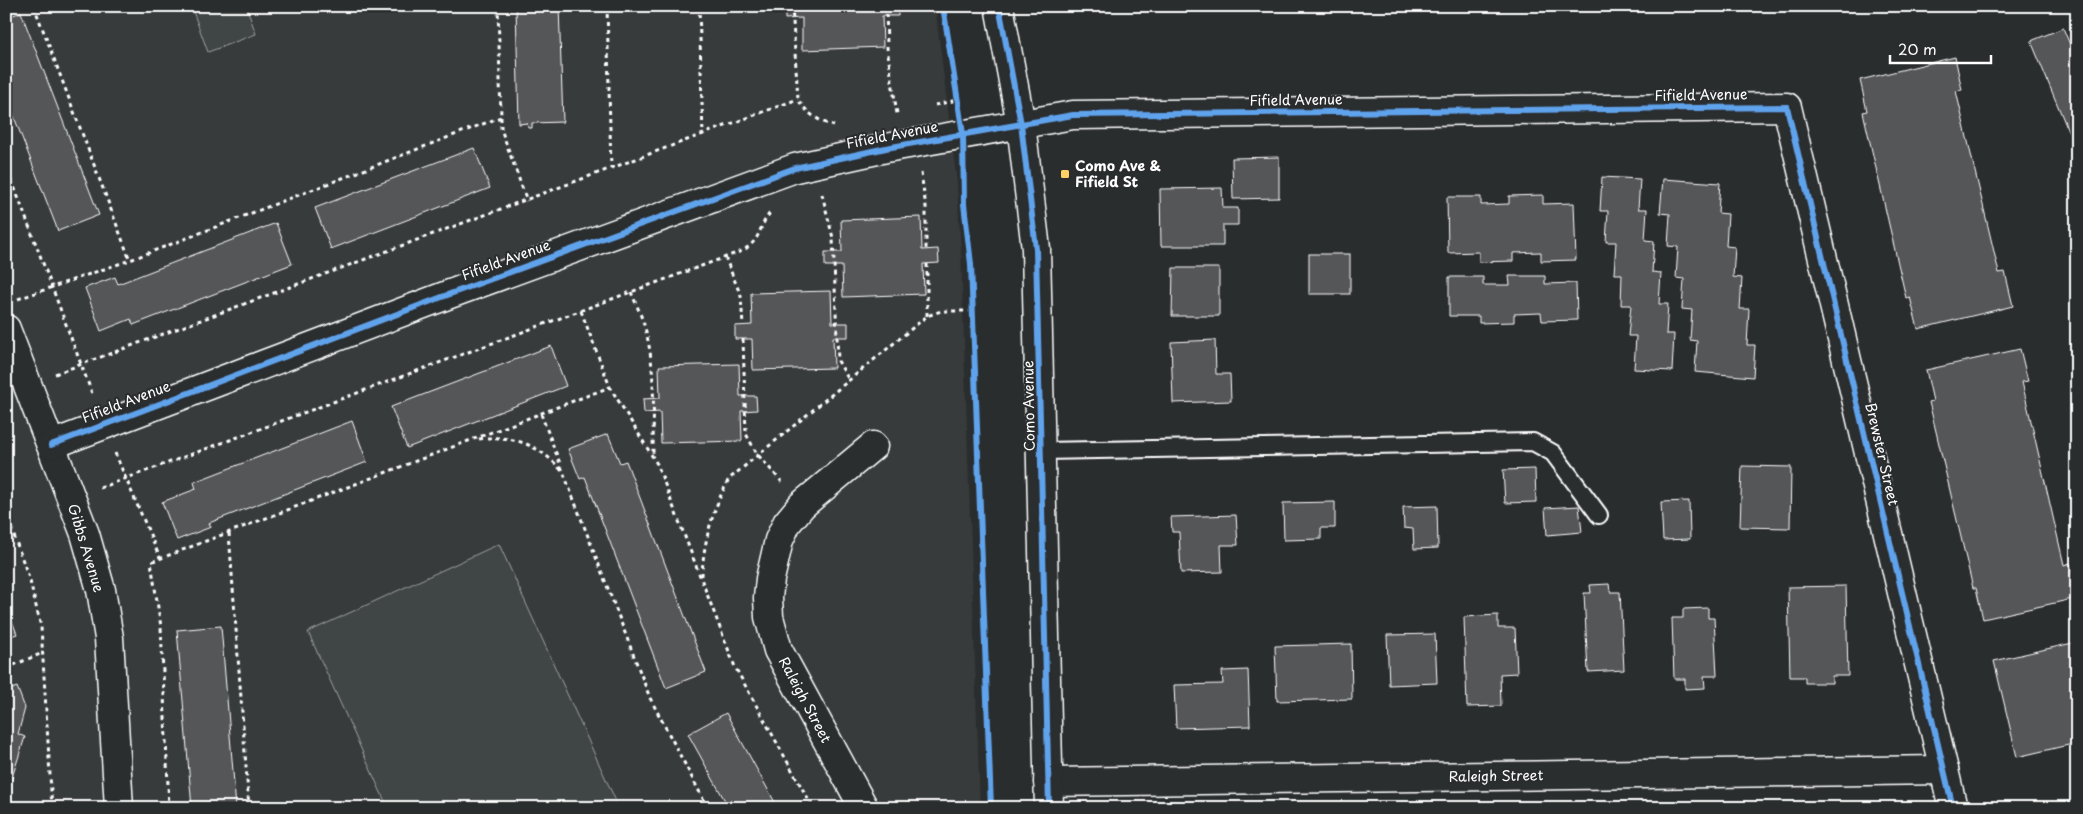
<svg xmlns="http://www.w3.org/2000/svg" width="2083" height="814" viewBox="0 0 2083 814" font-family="'Playpen Sans',sans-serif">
<rect width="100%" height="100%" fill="#2a2d2e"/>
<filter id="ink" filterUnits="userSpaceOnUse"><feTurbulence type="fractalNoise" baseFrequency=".02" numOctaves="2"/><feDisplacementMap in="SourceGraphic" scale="10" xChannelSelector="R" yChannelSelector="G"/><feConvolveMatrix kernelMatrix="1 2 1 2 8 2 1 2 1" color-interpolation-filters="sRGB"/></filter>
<g filter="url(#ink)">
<path fill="#373a3b" d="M 6,6 L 935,6 L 957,183 L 961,253 L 980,808 L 6,808 Z"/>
<g fill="#414445" stroke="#a0a2a2">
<path d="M 191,6 L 246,6 L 256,34 L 208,52 Z"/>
<path d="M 499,544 L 619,808 L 388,808 L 308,632 Z"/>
</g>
<g fill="#555758" stroke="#fff">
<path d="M 516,6 L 559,6 L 563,122 L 532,123 L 532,128 L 528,128 L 527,123 L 519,124 Z"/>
<path d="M 785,6 L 898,6 L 898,16 L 882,16 L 883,47 L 802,50 L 802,18 L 785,19 Z"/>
<path d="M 21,12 L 99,215 L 58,231 L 6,96 L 6,18 Z"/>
<path d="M 2063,28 L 2077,61 L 2077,152 L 2031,41 Z"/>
<path d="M 1955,57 L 1962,90 L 1956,91 L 1999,273 L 2005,272 L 2013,306 L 1918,329 L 1910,297 L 1906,298 L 1863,112 L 1867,111 L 1860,80 Z"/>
<path d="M 474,148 L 490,188 L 331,249 L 315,208 Z"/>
<path d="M 1279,157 L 1279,198 L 1233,199 L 1232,158 Z"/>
<path d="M 1602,177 L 1640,179 L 1638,209 L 1647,209 L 1645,240 L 1654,241 L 1652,272 L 1661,273 L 1659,304 L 1668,304 L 1666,334 L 1674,334 L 1672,371 L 1634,369 L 1636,336 L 1628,336 L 1631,305 L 1621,305 L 1622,274 L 1614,274 L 1616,242 L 1606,242 L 1608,211 L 1600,211 Z"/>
<path d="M 1663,179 L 1720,183 L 1718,213 L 1728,214 L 1726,246 L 1735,247 L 1733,277 L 1742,278 L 1740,309 L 1749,309 L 1747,345 L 1755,345 L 1753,377 L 1695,372 L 1697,341 L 1690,340 L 1692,310 L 1682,309 L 1684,279 L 1676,278 L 1678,247 L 1668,246 L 1670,214 L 1660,213 Z"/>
<path d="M 1222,188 L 1223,208 L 1238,208 L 1238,225 L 1223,225 L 1223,246 L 1161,246 L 1160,189 Z"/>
<path d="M 1543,195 L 1543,204 L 1574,203 L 1576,260 L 1541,261 L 1541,252 L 1513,253 L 1513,261 L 1479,262 L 1479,252 L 1448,253 L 1447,197 L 1481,197 L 1481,205 L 1509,204 L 1509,196 Z"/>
<path d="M 921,217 L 922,250 L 938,249 L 939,263 L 923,264 L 924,294 L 843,297 L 842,266 L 825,266 L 825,252 L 842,252 L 841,220 Z"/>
<path d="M 276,223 L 292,264 L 133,325 L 131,319 L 101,331 L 85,288 L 115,277 L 118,284 Z"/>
<rect x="1309" y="254" width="41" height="40"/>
<path d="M 1173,268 L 1219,268 L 1219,316 L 1172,316 Z"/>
<path d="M 1509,276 L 1545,276 L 1545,284 L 1576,283 L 1577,320 L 1542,321 L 1541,313 L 1514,314 L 1514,322 L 1479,323 L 1479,316 L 1449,316 L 1449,277 L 1483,277 L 1483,285 L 1510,285 Z"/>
<path d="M 831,291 L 832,323 L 848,323 L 848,337 L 833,337 L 834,368 L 753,370 L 752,339 L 735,339 L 735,326 L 752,325 L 751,293 Z"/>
<path d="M 1215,340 L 1216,374 L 1230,374 L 1231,401 L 1173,403 L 1171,342 Z"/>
<path d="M 551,346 L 566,386 L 407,448 L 391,407 Z"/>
<path d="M 2020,349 L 2028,381 L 2022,382 L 2064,565 L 2070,563 L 2077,598 L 1983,619 L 1976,588 L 1973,588 L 1929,402 L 1933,401 L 1926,370 Z"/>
<path d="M 739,364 L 740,396 L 756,396 L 757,410 L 741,411 L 742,441 L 661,443 L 660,412 L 644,413 L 643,399 L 660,398 L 659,366 Z"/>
<path d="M 352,421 L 367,462 L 209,523 L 211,527 L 177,540 L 162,502 L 196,489 L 194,482 Z"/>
<path d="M 608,434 L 620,463 L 626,461 L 706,672 L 666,688 L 585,477 L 580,479 L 568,449 Z"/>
<path d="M 1742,466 L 1791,467 L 1790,528 L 1740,527 Z"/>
<path d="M 1535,469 L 1536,502 L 1505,503 L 1503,470 Z"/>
<path d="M 1689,501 L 1690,539 L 1663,540 L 1661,502 Z"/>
<path d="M 1335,502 L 1335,528 L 1321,528 L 1321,539 L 1284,540 L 1283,503 Z"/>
<path d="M 1437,506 L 1438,548 L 1414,549 L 1413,529 L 1404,528 L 1403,507 Z"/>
<path d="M 1579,506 L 1582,532 L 1547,535 L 1545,508 Z"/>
<path d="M 1236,515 L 1238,545 L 1221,545 L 1222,572 L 1181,573 L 1179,532 L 1172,532 L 1171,517 Z"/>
<path d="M 1609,584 L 1610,592 L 1620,592 L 1624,670 L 1588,672 L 1584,593 L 1591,593 L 1590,585 Z"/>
<path d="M 1846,586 L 1848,676 L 1832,676 L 1832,683 L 1805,683 L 1805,677 L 1790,677 L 1788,587 Z"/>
<path d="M 6,605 L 17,634 L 6,638 Z"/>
<path d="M 1708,608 L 1708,618 L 1714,618 L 1717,676 L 1704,676 L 1705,688 L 1685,689 L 1685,679 L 1674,679 L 1672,618 L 1683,618 L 1683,609 Z"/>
<path d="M 1498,615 L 1498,628 L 1515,628 L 1517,673 L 1500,674 L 1501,706 L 1467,707 L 1464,617 Z"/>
<path d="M 221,626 L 236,808 L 192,808 L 177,630 Z"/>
<path d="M 1435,634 L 1437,683 L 1389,685 L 1387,635 Z"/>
<path d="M 2077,642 L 2077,743 L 2017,757 L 1994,661 Z"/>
<path d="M 1351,644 L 1352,699 L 1277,701 L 1275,646 Z"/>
<path d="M 1248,670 L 1250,726 L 1176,728 L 1174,685 L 1223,684 L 1222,671 Z"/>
<path d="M 17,687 L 25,708 L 18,734 L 25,737 L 6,796 L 6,691 Z"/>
<path d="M 726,713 L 778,808 L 729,808 L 688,734 Z"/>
<path d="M 2077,800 L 2077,808 L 2040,808 Z"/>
</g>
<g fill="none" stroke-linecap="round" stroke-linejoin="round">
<g stroke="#fff" stroke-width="20">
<path id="service" d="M 1042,451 L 1533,442 L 1553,453 L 1599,515"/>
</g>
<g stroke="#fff" stroke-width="31">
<g id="minor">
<path d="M 6,329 L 85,534 L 101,590 L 109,638 L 119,808"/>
<path d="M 51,445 L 450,294 L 795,168 L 886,148 L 1073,115 L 1787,107 L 1953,808"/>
<path d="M 1048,782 L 1944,770"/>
<path d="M 864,808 L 778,650 L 769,617 L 768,598 L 770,579 L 779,540 L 787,523 L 802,505 L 873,446"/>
</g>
</g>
<g stroke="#fff" stroke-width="31">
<path id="secondary" d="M 999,6 L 1021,124 L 1036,249 L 1049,808"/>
</g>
<g stroke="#fff" stroke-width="3" stroke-dasharray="4 4" stroke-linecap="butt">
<path d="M 34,6 L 130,260"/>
<path d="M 607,6 L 611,169"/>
<path d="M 699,6 L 703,135"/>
<path d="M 792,6 L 798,99 C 806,113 818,121 834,126"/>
<path d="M 886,6 L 887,48 L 897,114"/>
<path d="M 935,105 L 957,100"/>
<path d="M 501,117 L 501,129 L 527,201"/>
<path d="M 6,165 L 93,396"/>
<path d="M 921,173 L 926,207 L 926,250"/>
<path d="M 822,194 L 833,238 L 838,361 L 849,380"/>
<path d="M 725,257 L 741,296 L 743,325"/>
<path d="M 927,264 L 927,316"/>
<path d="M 631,292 C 637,306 644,321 647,336 C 656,375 653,416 653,456"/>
<path d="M 18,299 L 130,260 L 501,117 L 498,6"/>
<path d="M 581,311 L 610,387 L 657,464 L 735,667 L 813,808"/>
<path d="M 743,339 L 746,434 L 757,454 L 782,482"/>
<path d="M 55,374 L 798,99"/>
<path d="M 541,414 L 650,698 L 708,808"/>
<path d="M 479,439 C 512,434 540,445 562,471"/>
<path d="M 115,453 L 160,558"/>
<path d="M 100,488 L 742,251 C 764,238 757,226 772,211"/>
<path d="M 6,513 L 30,581 L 41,627 L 52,808"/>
<path d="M 229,533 L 249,808"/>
<path d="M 702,576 C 703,543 713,508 729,479 L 927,316 L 941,311 L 973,311"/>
<path d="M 6,668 L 43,653"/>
<path d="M 169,808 L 161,627 L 151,562 L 610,387"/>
</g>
<use href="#service" stroke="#2a2d2e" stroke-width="16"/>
<use href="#minor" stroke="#2a2d2e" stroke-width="28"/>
<use href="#secondary" stroke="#2a2d2e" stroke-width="28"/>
<g stroke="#2a2d2e" stroke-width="9">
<g id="cycleway">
<path d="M 943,6 L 963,134 L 964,204 L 971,264 L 991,808"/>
<path d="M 999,6 L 1021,124 L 1036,249 L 1049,808"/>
<path d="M 51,445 L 450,294 L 795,168 L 886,148 L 1073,115 L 1787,107 L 1953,808"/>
</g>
</g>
<use href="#cycleway" stroke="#60a3ed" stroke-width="6"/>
</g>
</g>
<rect fill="#ffd166" stroke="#2a2d2e" stroke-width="2" x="1060" y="169" width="10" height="10" rx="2.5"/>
<g text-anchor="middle" stroke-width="4" stroke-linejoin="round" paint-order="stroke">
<g font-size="14" fill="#fff" stroke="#2a2d2e">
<text transform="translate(1701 95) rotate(-1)" y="5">Fifield Avenue</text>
<text transform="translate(1296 100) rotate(-1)" y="5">Fifield Avenue</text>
<text transform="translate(892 135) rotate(-11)" y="5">Fifield Avenue</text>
<text transform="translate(506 260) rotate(-20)" y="5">Fifield Avenue</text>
<text transform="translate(126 402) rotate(-21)" y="5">Fifield Avenue</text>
<text transform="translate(1029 406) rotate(-91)" y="5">Como Avenue</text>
<text transform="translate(1882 454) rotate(77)" y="5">Brewster Street</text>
<text transform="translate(86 548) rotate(73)" y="5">Gibbs Avenue</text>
<text transform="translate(805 700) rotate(62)" y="5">Raleigh Street</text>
<text transform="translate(1496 776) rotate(-1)" y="5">Raleigh Street</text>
</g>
<g font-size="14" font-weight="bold" fill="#fff" stroke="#2a2d2e" text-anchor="start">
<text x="1075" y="171">Como Ave &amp;<tspan x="1075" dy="16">Fifield St</tspan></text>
</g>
</g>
<rect width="2083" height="814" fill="none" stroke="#2a2d2e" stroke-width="25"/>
<rect x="12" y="12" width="2058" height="789" fill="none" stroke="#fff" stroke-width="2" filter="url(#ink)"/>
<path d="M1890 55v8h101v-8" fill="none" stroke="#ffffff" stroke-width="2.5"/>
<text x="1898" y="55" font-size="15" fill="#ffffff" stroke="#2a2d2e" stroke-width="4" paint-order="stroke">20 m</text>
</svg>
